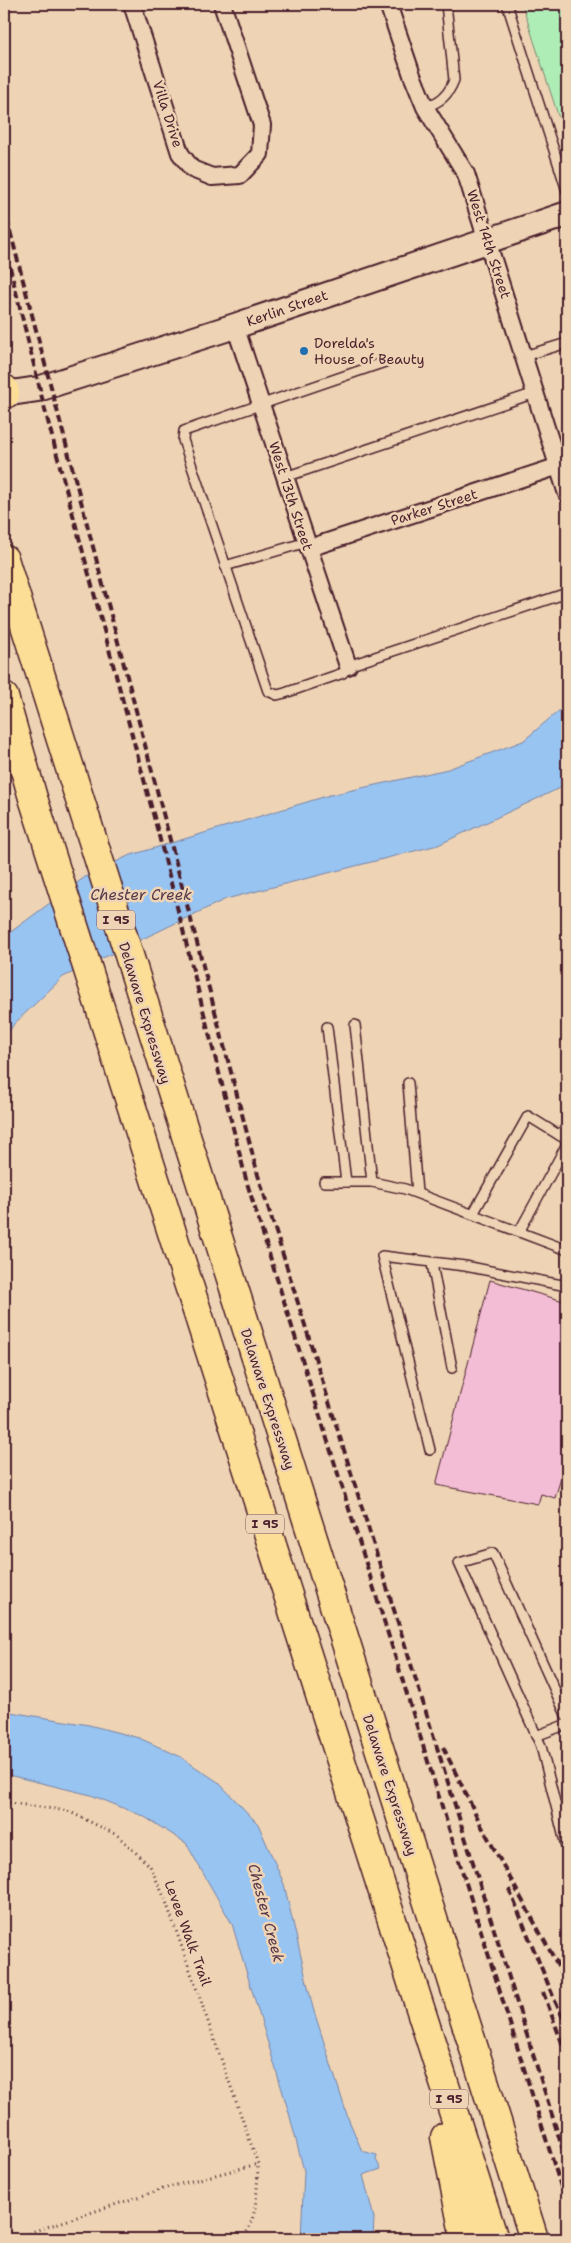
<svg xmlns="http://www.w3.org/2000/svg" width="571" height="2243" viewBox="0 0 571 2243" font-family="'Shantell Sans',sans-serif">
<rect width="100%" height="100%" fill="#eed4b5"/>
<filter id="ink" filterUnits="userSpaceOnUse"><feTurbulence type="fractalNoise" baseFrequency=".02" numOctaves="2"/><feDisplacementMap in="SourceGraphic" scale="10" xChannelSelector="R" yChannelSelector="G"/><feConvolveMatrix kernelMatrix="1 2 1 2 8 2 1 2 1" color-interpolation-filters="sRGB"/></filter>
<g filter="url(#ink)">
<path fill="#aeeeb6" stroke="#7c8670" d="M 522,4 L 567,4 L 567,144 L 567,143 Z"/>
<g fill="#98c4f2" stroke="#7982a2">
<path d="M 567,704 L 567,784 L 560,788 L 438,845 L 226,899 L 63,977 L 14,1024 L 4,1039 L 4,937 L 85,877 L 128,856 L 330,795 L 448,769 L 523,741 Z"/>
<path d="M 4,1711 L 89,1725 L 139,1738 L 179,1756 L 218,1782 L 258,1824 L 284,1884 L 313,2008 L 348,2118 L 362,2151 L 377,2155 L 376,2160 L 381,2169 L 363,2175 L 374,2218 L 373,2239 L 301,2239 L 304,2171 L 289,2113 L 232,1924 L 186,1843 L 143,1816 L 91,1795 L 4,1774 Z"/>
</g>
<path fill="#f3bdd5" stroke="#4a1f2b" d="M 490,1280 L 567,1302 L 567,1458 L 555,1498 L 541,1494 L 538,1504 L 436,1485 Z"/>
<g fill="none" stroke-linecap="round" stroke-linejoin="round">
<g stroke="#4a1f2b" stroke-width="12">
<g id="lane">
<path d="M 507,4 L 567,191"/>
<path d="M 425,107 C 440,102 448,96 454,80 L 446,4"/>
<path d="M 524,356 L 567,343"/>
<path d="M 385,362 L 184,431 L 183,440 L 268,691 L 277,695 L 285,693 L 343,673 L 348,666 L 567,593"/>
<path d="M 285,477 L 535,393"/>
<path d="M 225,566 L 307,542"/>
<path d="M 355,1025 L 372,1182"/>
<path d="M 327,1027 L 346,1182"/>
<path d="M 408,1083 L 417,1193"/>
<path d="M 559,1135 L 567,1127"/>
<path d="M 324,1182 L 372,1182 L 405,1189 L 567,1250"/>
<path d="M 473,1214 L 528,1116 L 567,1140"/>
<path d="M 519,1232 L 567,1144"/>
<path d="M 432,1264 L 452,1368"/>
<path d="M 430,1450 L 382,1256 L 465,1266 L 567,1286"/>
<path d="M 567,1717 L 493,1553 L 459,1563 L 541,1746 L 567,1850"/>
<path d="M 536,1736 L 567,1724"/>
</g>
</g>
<g stroke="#4a1f2b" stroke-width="20">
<g id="street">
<path d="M 132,4 L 180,153 L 192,169 L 212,177 L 240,175 L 260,154 L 262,125 L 222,4"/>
<path d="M 388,4 L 412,75 L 425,107 L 466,174 L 567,494"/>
<path d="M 235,326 L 348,666"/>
<path d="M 309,548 L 559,466"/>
</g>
</g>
<g stroke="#4a1f2b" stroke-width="28">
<path id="secondary" d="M 4,394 L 38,389 L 235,326 L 567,214"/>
</g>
<g stroke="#4a1f2b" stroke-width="31">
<g id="highway">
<path d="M 4,389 L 5,394"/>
<path d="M 4,559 L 534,2239"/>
<path d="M 4,697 L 33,798 L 494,2239"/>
<path d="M 445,2137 L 465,2239"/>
</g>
</g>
<g stroke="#4a1f2b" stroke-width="3" stroke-dasharray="1 4" stroke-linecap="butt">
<path d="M 4,1802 L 68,1811 L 117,1835 L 150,1866 L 165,1899 L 258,2164 C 257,2189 258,2219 242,2239"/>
<path d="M 10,2239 L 169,2187 L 258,2164"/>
</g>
<use href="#lane" stroke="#eed4b5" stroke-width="9"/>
<use href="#street" stroke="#eed4b5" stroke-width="16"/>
<use href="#secondary" stroke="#eed4b5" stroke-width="24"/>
<use href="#highway" stroke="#fdde96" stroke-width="28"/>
<g stroke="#4a1f2b" stroke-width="4" stroke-dasharray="8 4" stroke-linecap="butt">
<path d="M 4,208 L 258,1175 L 567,2163"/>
<path d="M 4,243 L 46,414 L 158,832 L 247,1183 L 567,2206"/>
<path d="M 443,1747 L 481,1825 L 567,1982"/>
<path d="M 509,1889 L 555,2001 L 567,2026"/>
<path d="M 543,1992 L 567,2056"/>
</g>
</g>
</g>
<circle fill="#1f6fb2" stroke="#eed4b5" stroke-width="2" cx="304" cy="351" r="5"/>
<g text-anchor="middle" stroke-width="5" stroke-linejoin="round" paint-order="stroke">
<g fill="#eed4b5" stroke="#7b5554" stroke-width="1">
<rect x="97" y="910.5" width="38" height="19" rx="4"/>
<rect x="246" y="1514.5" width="38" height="19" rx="4"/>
<rect x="430" y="2089.5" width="38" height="19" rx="4"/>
</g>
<g font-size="12" font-weight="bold" fill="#4a1f2b">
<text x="116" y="924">I 95</text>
<text x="265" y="1528">I 95</text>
<text x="449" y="2103">I 95</text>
</g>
<g font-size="14" fill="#4a1f2b" stroke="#eed4b5">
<text transform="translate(168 114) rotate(72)" y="5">Villa Drive</text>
<text transform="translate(489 244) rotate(72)" y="5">West 14th Street</text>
<text transform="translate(287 308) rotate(-19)" y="5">Kerlin Street</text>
<text transform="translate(291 496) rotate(72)" y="5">West 13th Street</text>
<text transform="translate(434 507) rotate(-18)" y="5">Parker Street</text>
<text transform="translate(145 1013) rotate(73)" y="5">Delaware Expressway</text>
<text transform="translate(268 1399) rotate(72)" y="5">Delaware Expressway</text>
<text transform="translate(390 1785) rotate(72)" y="5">Delaware Expressway</text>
<text transform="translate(188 1933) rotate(70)" y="5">Levee Walk Trail</text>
</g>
<g font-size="14" fill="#4a1f2b" stroke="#eed4b5" text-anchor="start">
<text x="314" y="348">Dorelda's<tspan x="314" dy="16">House of Beauty</tspan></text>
</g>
<g font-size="15" font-style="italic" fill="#563849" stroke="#eed4b5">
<text x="141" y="900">Chester Creek</text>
<text transform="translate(266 1913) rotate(75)" y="5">Chester Creek</text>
</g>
</g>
<rect width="571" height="2243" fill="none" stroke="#eed4b5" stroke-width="20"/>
<rect x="10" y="10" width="551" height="2223" fill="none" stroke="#4a1f2b" stroke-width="2" filter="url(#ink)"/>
</svg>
